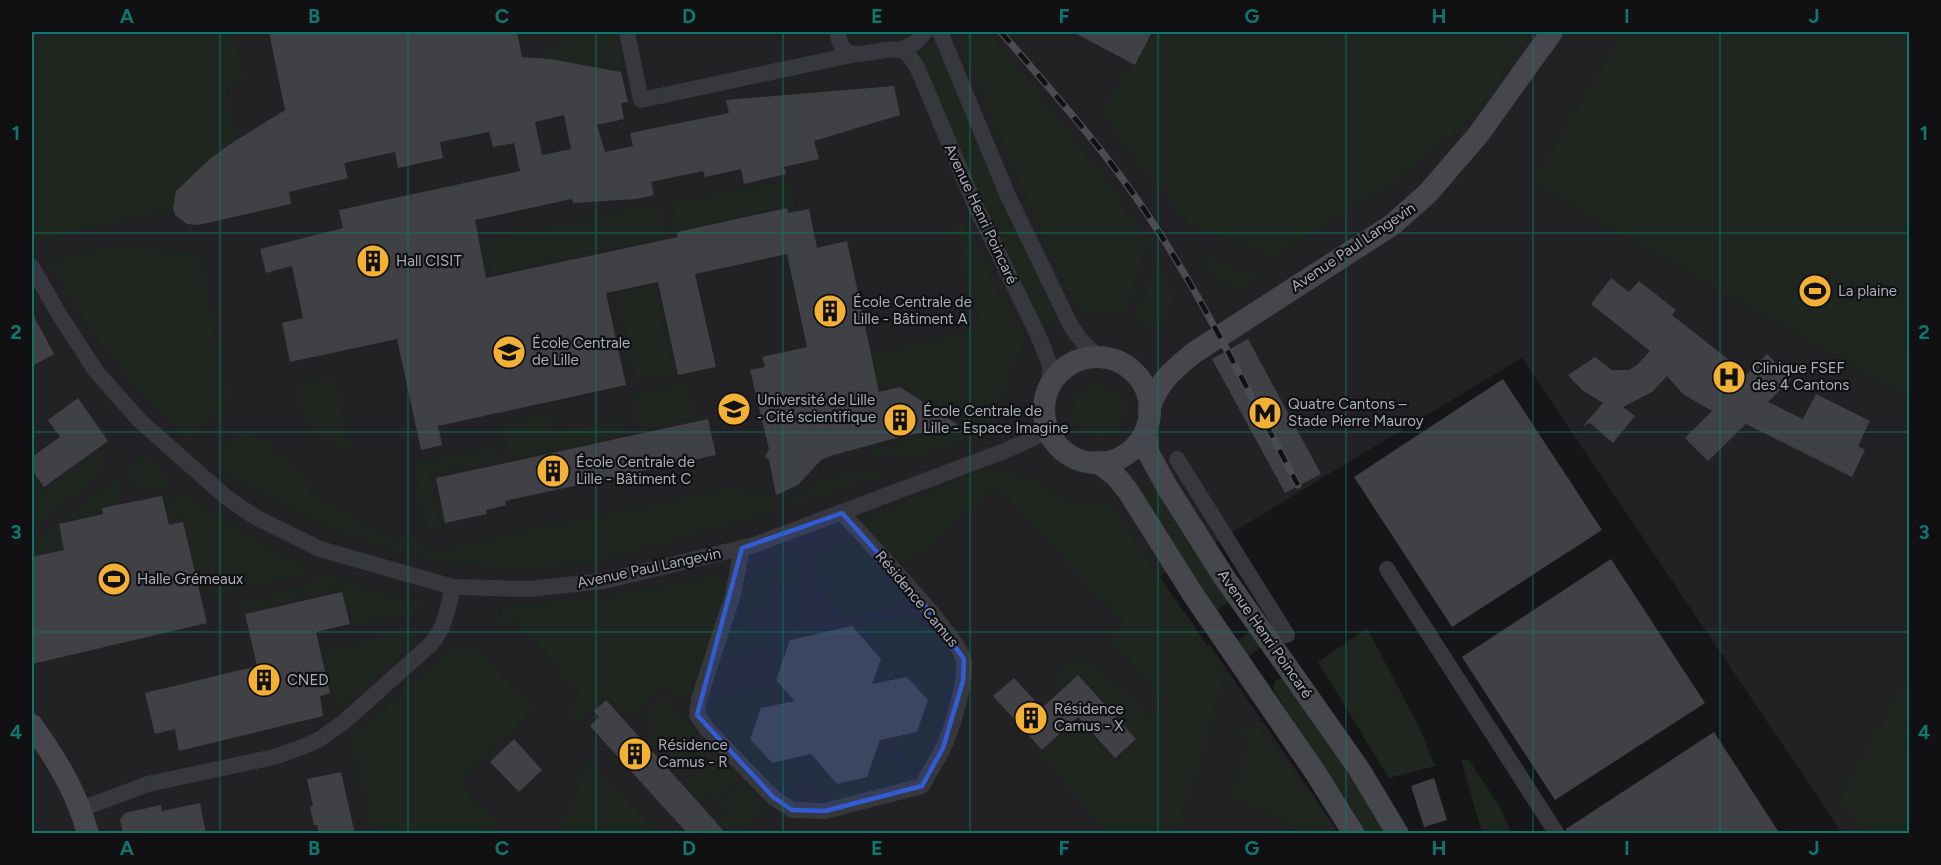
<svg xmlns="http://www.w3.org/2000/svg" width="1941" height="865" viewBox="0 0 1941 865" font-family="Figtree,sans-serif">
<rect width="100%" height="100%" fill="#161618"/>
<path fill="#222225" d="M 32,32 L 1909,32 L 1909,820 L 1903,833 L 1842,833 L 1522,358 L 1138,589 L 1197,679 L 1209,643 L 1339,833 L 32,833 Z"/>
<g fill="#1e261f">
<path d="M 70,32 L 234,32 L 245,83 L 226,87 L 235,135 C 225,153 195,172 179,189 C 173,196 175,204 170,211 L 36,241 L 32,224 L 32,40 Z"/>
<path d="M 604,32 L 616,32 L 624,70 L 622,76 L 621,72 L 550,59 L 548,44 Z"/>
<path d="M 957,32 L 989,32 L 1091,161 L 1149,242 L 1124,316 L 1079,311 L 1016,177 Z"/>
<path d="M 1154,32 L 1532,32 L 1476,115 L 1393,182 L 1274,257 L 1188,224 L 1101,113 Z"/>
<path d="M 1623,32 L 1909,32 L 1909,399 L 1532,183 Z"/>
<path d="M 935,41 L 990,174 L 1059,320 L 1043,328 L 974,185 L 918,54 Z"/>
<path d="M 790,181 L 796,209 L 790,210 L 788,206 L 755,213 L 756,218 L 749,220 L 748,215 L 716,221 L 716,227 L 709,228 L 708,224 L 678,230 L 671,201 Z"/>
<path d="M 658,203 L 666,237 L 490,274 L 484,241 Z"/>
<path d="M 962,218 L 1026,343 C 1004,376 1000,387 998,426 L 920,459 L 906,456 L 871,455 L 870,448 L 954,431 C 963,422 961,416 952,407 L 941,410 L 901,384 L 837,400 L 812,383 L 876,369 L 874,354 L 980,329 L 954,220 Z"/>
<path d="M 120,246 L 200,254 L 205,288 L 224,373 L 229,402 L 210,417 L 198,431 L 188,437 L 129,378 L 93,335 L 49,261 L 77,253 Z"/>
<path d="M 1201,250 L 1260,277 L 1242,289 L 1216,281 Z"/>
<path d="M 1158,263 L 1176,300 L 1153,331 L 1134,319 Z"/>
<path d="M 654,285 L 675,374 L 635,382 L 617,293 Z"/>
<path d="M 316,377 L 336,378 L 349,450 C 320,443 292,412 302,381 Z"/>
<path d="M 688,383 L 694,419 L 638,431 L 631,396 Z"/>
<circle cx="1098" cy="410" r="26"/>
<path d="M 551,413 L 554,432 L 623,418 L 626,435 L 508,460 L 501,423 Z"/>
<path d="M 253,433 L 304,471 L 308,490 L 396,542 L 411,540 L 431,551 L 735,487 L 750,494 L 768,490 L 773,509 L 760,517 L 598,562 L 517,570 L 435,560 L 378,546 L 322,525 L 228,476 C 219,468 219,461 220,450 L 240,434 Z"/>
<path d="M 109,445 L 111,448 C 96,461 102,467 93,481 L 32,531 L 32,477 L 43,492 Z"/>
<path d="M 490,448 L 493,462 L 430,475 L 443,534 L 426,527 L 414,463 Z"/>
<path d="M 144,456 L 173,485 L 138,494 L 131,465 Z"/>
<path d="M 866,468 L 897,471 L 790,509 C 810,480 832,472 866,468 Z"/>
<path d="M 985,469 L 1002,470 L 1033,477 L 1068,501 L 1111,506 L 1226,673 L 1176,833 L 1110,833 L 1040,756 L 1079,722 L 1116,763 L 1140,740 L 1078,672 L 1055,693 L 1066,662 L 1080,658 L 1093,663 L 1152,720 L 1168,704 L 1114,643 L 1122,620 L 1001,492 L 989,492 L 905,568 L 860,520 Z"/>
<path d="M 119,476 L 122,501 L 100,506 L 101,513 L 58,523 L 62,548 L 32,554 L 32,541 Z"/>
<path d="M 1158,487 L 1231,600 L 1213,613 L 1140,498 Z"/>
<path d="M 186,493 C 225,524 263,545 307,567 L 302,576 L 205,598 L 184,517 L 173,520 L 168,499 L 182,496 Z"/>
<path d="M 855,538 L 906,601 L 905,603 L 848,619 L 825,596 L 816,554 Z"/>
<path d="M 795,562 L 803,603 L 788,635 L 799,589 L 779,585 L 774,611 L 754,608 L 748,630 L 787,638 L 783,645 L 733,656 L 729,654 L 729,647 L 754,572 Z"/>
<path d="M 322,573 L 397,597 L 419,601 L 422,610 L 353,625 L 344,587 L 246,611 L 244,601 L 312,584 Z"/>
<path d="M 717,576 L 726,588 L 725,595 L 693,693 L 681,702 L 665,685 L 628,718 L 607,697 L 579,723 L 569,712 L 582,699 L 553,661 L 514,619 L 499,631 L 502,604 C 575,604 646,590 717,576 Z"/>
<path d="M 915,613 L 952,655 L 955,663 L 955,671 L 923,772 L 920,774 L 890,741 L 919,734 L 930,701 L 908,674 L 876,681 L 885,656 L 860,625 Z"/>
<path d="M 420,628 L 420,633 L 406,650 L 337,710 L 323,651 Z"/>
<path d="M 1367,628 L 1419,727 L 1435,766 L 1389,778 L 1318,662 Z"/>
<path d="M 1253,629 L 1264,645 L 1245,659 L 1234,643 Z"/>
<path d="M 464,646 L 481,651 L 534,710 L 458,782 L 505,833 L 375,833 L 351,737 L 449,651 Z"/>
<path d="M 1909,674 L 1909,833 L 1865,833 L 1839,800 Z"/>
<path d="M 1283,678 L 1370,802 L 1386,833 L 1366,833 L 1355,814 L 1274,691 L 1273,686 L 1276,680 Z"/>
<path d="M 770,685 L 777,686 L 788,700 L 759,705 L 748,739 L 772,766 L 804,759 L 791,799 C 761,778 738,747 714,720 C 703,691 752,689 770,685 Z"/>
<path d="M 664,697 L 710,747 L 680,776 L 644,737 L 654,727 L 645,716 Z"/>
<path d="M 1255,721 L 1318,808 L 1333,833 L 1310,833 L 1233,798 L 1249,740 L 1237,736 L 1239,728 L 1244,729 L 1248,723 Z"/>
<path d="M 879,747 L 910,779 L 908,784 L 833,801 L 807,781 L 815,761 L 837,785 L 868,778 Z"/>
<path d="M 716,753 L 739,778 L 716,800 L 710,794 L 702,802 L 685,783 Z"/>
<path d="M 588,760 L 659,833 L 555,833 L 567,817 Z"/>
<path d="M 1461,760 L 1469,760 L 1500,807 L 1511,833 L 1482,833 Z"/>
<path d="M 744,783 L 762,802 L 763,810 L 737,833 L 732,833 L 721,823 L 729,815 L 721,805 Z"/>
</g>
<g fill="#404145" fill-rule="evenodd">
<path d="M 269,32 L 517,32 L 522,57 L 550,59 L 621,72 L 628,102 L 621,103 L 624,119 L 597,125 L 605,152 L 633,146 L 630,133 L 729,113 L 726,100 L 894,86 L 900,115 L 814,141 L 819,159 L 784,167 L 786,174 L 744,184 L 741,169 L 705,177 L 703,171 L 651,182 L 654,195 L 636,199 L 573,203 L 572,199 L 475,220 L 486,278 L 678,237 L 677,232 L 787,208 L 788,213 L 809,209 L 817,248 L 847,241 L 879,392 L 900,387 L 958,425 L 896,438 L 830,456 L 821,460 L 798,485 L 776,495 L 769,460 L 765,457 L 769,449 L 750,370 L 765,367 L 762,357 L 807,347 L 787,254 L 695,274 L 716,367 L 678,375 L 658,282 L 606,293 L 626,385 L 438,426 L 442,445 L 421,450 L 397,339 L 290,362 L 282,323 L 303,318 L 292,266 L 266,273 L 260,249 L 343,228 L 339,210 L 520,171 L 514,143 L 493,147 L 489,132 L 440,142 L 443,158 L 398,168 L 395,152 L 344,163 L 348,178 L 289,192 L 291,204 L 198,225 L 187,224 L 175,215 L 173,208 L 176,191 L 210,159 L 230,144 L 285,110 ZM 564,115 L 571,149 L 542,155 L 535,122 Z"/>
<path d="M 1073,32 L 1152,32 L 1135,65 Z"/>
<path d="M 1611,278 L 1629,292 L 1639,281 L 1676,310 L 1672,315 L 1747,374 L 1767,354 L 1791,379 L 1768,402 L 1803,419 L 1816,394 L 1870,421 L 1858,446 L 1865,450 L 1852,477 L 1746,424 L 1708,461 L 1685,438 L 1712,411 L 1683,394 L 1667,376 L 1652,392 L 1623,407 L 1635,416 L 1613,443 L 1590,423 L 1583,426 L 1603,403 L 1582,390 L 1568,375 L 1595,357 L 1612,370 L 1629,370 L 1637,365 L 1650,351 L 1591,304 Z"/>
<path d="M 32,313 L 54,354 L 32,366 Z"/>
<path d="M 1248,339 L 1321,474 L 1285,493 L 1212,359 Z"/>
<path d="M 1503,379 L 1602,530 L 1452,627 L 1354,477 Z"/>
<path d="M 78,398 L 108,441 L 44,487 L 32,470 L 32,457 L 60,437 L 48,420 Z"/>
<path d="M 708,419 L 716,455 L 505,501 L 506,505 L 486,510 L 487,514 L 445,523 L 436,478 Z"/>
<path d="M 162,496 L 169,525 L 183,522 L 207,623 L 32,664 L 32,557 L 64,550 L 59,524 L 103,514 L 102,508 Z"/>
<path d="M 1611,559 L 1705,703 L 1555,800 L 1462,657 Z"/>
<path d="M 342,592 L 350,624 L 316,632 L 330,693 L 320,696 L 323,716 L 179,751 L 175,729 L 155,734 L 145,693 L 257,666 L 245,614 Z"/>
<path d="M 852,626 L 881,659 L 872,684 L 907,677 L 928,700 L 917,732 L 880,740 L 867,777 L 837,784 L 811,754 L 772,763 L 750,739 L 761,708 L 795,701 L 776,680 L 790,640 Z"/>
<path d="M 1078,675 L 1136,739 L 1115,758 L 1078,717 L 1042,750 L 993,696 L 1014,678 L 1042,708 Z"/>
<path d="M 606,700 L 707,812 L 726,834 L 688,834 L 590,726 L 599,717 L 594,711 Z"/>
<path d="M 1714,732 L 1780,834 L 1567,834 L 1566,829 Z"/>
<path d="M 514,739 L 542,770 L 519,792 L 490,762 Z"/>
<path d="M 341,772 L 355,834 L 319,834 L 317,825 L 314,825 L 310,807 L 313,806 L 307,779 Z"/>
<path d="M 1434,778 L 1447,820 L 1424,827 L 1411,786 Z"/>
<path d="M 200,803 L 206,834 L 123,834 L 120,819 L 125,813 L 161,805 L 162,811 Z"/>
</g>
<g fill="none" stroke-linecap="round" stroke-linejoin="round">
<g stroke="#37383d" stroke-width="16">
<path d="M 627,32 L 641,100 L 856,54"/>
<path d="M 838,32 C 840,75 887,39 906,53 C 911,57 915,64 918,69 L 975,205 L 1038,335 L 1050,365 L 1050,385"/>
<path d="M 940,32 L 1008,196 L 1070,324 C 1079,339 1087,351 1105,358"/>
<path d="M 900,50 L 915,43 L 925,32"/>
<path d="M 32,267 L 60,316 L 96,371 L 140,421 L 226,497 L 255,517 L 320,549 L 453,587 L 528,589 L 604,581 L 754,545 L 1007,450 L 1049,431"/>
<path d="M 1177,459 L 1287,635"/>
<path d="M 742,548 L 733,595 L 699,699 L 697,715 L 707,729 L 773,797 L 792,810 L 825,811 L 922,786 C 928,774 936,762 942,750 C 952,731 966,682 964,661 C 962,640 862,535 842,513"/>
<path d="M 1387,569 L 1557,834"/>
<path d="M 81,809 L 148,784 L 274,757 L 305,746 L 320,739 L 345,721 L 431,644 C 445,628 448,607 453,587"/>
</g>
<g stroke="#45474d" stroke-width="22">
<circle cx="1097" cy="410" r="53"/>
<path d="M 1149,410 C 1158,381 1173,370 1195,352 L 1392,225 L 1428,193 L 1478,135 L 1552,32"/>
<path d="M 1146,429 L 1148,452 L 1167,487 L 1224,577 L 1359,769 L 1398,834"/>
<path d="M 1097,462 L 1115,475 L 1128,491 L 1194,596 L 1315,772 L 1354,834"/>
<path d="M 32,725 C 56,759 77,792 88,834"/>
</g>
<g stroke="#4a4c52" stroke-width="7">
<path id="rail" d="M 1001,32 C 1048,87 1098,142 1139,202 C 1200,291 1247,390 1298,485"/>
</g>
<use href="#rail" stroke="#111113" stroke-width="4.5" stroke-dasharray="14" stroke-linecap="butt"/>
</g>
<path fill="#325cd3" fill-opacity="0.2" stroke="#325cd3" stroke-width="4.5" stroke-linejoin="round" d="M 842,513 L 924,604 L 964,659 L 963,681 L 943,748 L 922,786 L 825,811 L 792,810 L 773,797 L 697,715 L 742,548 Z"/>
<path fill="none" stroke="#0f766e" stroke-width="1.5" stroke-opacity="0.55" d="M 220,32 L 220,834M 408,32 L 408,834M 596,32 L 596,834M 783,32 L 783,834M 970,32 L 970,834M 1158,32 L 1158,834M 1346,32 L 1346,834M 1533,32 L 1533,834M 1720,32 L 1720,834M 32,233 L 1910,233M 32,432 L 1910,432M 32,632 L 1910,632"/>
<defs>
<g id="building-disc" transform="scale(1.725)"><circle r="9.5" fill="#f2b134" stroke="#111113"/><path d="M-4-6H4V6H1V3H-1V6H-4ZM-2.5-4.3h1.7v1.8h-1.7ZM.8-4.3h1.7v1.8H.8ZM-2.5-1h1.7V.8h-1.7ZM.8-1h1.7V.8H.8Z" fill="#111"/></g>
<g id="stadium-disc" transform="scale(1.725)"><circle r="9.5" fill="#f2b134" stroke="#111113"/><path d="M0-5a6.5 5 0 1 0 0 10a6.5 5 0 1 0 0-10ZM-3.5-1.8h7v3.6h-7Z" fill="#111"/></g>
<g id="university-disc" transform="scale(1.725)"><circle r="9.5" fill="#f2b134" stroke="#111113"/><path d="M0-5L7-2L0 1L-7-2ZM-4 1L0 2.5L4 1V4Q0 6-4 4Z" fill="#111"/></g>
<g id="hospital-disc" transform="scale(1.725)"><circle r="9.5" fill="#f2b134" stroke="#111113"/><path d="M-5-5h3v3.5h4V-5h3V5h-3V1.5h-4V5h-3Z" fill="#111"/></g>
<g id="metro-disc" transform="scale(1.725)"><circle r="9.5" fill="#f2b134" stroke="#111113"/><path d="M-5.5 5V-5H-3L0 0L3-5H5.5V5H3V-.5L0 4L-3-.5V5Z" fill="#111"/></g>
</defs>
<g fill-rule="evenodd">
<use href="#building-disc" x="373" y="261"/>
<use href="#stadium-disc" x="1815" y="291"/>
<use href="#building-disc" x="830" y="311"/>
<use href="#university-disc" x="509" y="352"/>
<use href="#hospital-disc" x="1729" y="377"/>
<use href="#university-disc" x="734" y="409"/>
<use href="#metro-disc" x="1265" y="413"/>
<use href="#building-disc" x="900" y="420"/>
<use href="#building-disc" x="553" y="471"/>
<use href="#stadium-disc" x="114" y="579"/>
<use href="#building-disc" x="264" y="680"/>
<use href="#building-disc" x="1031" y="718"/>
<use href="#building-disc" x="635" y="754"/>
</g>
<g text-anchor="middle" stroke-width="4.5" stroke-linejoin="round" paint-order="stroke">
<g font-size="15" fill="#a8adb8" stroke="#111113">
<text transform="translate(981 214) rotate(65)" y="5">Avenue Henri Poincaré</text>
<text transform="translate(1353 247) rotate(-34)" y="5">Avenue Paul Langevin</text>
<text transform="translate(649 568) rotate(-12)" y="5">Avenue Paul Langevin</text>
<text transform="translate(917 599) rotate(50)" y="5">Résidence Camus</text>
<text transform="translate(1265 634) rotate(55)" y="5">Avenue Henri Poincaré</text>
</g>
<g font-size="15" fill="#a8adb8" stroke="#111113" text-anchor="start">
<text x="396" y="266">Hall CISIT</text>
<text x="1838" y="296">La plaine</text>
<text x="853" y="307">École Centrale de<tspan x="853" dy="17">Lille - Bâtiment A</tspan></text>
<text x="532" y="348">École Centrale<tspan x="532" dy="17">de Lille</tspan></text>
<text x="1752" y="373">Clinique FSEF<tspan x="1752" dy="17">des 4 Cantons</tspan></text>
<text x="757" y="405">Université de Lille<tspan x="757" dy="17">‐ Cité scientifique</tspan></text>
<text x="1288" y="409">Quatre Cantons –<tspan x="1288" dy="17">Stade Pierre Mauroy</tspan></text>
<text x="923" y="416">École Centrale de<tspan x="923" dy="17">Lille - Espace Imagine</tspan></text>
<text x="576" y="467">École Centrale de<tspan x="576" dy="17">Lille - Bâtiment C</tspan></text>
<text x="137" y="584">Halle Grémeaux</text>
<text x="287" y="685">CNED</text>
<text x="1054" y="714">Résidence<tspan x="1054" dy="17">Camus - X</tspan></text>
<text x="658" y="750">Résidence<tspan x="658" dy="17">Camus - R</tspan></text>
</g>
</g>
<rect width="1941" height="865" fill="none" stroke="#111113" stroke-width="66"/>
<rect x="33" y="33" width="1875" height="799" fill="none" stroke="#0f766e" stroke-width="2"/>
<g font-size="20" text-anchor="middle" font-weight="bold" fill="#0f766e">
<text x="127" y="23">A</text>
<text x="314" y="23">B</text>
<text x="502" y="23">C</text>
<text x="689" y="23">D</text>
<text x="877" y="23">E</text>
<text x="1064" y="23">F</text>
<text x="1252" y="23">G</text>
<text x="1439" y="23">H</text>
<text x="1627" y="23">I</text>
<text x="1814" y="23">J</text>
<text x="16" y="140">1</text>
<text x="1924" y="140">1</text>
<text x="16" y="339">2</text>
<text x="1924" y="339">2</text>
<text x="16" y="539">3</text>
<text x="1924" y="539">3</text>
<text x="16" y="739">4</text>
<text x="1924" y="739">4</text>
<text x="127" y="855">A</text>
<text x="314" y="855">B</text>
<text x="502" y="855">C</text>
<text x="689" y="855">D</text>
<text x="877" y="855">E</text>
<text x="1064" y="855">F</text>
<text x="1252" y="855">G</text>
<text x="1439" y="855">H</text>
<text x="1627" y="855">I</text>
<text x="1814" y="855">J</text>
</g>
</svg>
